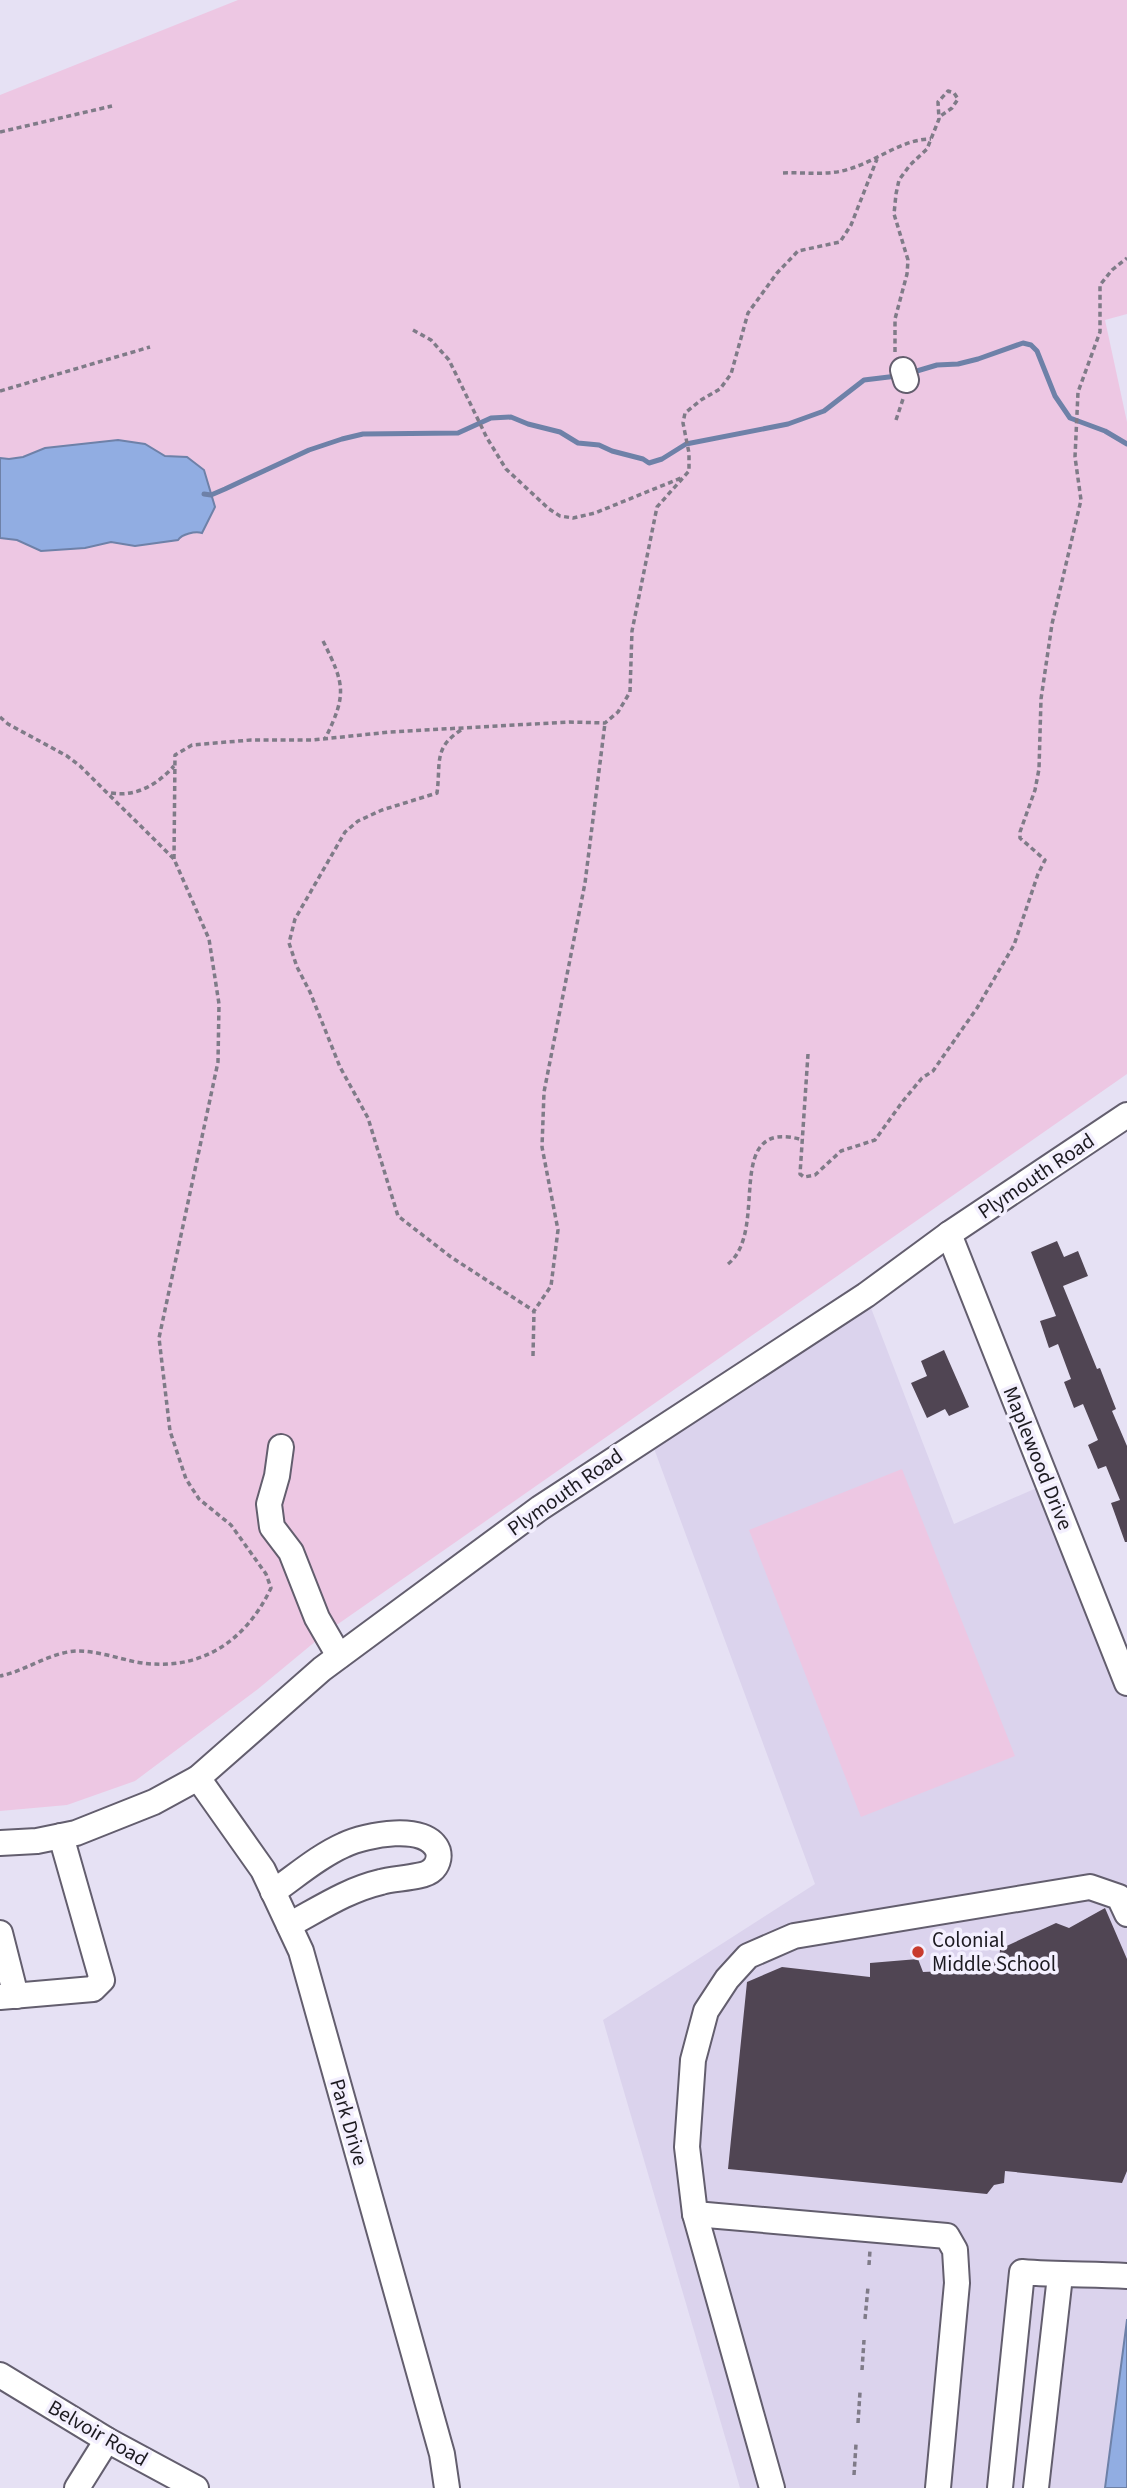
<svg xmlns="http://www.w3.org/2000/svg" width="1127" height="2488" viewBox="0 0 1127 2488" font-family="'Source Sans 3',sans-serif">
<rect width="100%" height="100%" fill="#e6e1f4"/>
<path fill="#dbd3ed" d="M 866,1295 L 954,1524 L 1048,1483 L 1127,1683 L 1127,2488 L 740,2488 L 603,2020 L 815,1884 L 649,1435 Z"/>
<g fill="#edc7e3">
<path d="M 238,0 L 1127,0 L 1127,314 L 1105,320 L 1127,422 L 1127,1074 L 328,1631 L 258,1689 L 135,1781 L 67,1805 L 0,1811 L 0,95 Z"/>
<path d="M 902,1469 L 1015,1756 L 861,1817 L 749,1530 Z"/>
</g>
<g fill="#91ade2" stroke="#6e81a8" stroke-width="2">
<path d="M 118,440 L 145,444 L 165,456 L 187,457 L 204,470 L 215,507 L 202,533 C 195,531 182,534 178,540 L 135,546 L 111,542 L 85,548 L 41,551 L 17,540 L 0,538 L 0,458 L 9,459 L 23,457 L 45,448 Z"/>
<path d="M 1127,2319 L 1127,2488 L 1105,2488 L 1127,2320 Z"/>
</g>
<g fill="none" stroke-linecap="round" stroke-linejoin="round">
<g stroke="#6e81a8" stroke-width="5">
<path d="M 910,373 L 937,365 L 958,364 L 978,359 L 1023,343 L 1031,345 L 1037,351 L 1055,396 L 1070,418 L 1105,431 L 1127,444"/>
<path d="M 204,494 L 211,495 L 225,489 L 309,450 L 342,439 L 363,434 L 458,433 L 491,418 L 511,417 L 528,424 L 560,432 L 578,443 L 599,445 L 612,451 L 643,459 L 649,463 L 662,459 L 686,444 L 788,424 L 824,411 L 864,380 L 897,376"/>
</g>
</g>
<g fill="#504553">
<path d="M 1057,1241 L 1064,1257 L 1078,1251 L 1088,1276 L 1063,1286 L 1097,1369 L 1100,1368 L 1116,1409 L 1112,1411 L 1127,1446 L 1127,1542 L 1125,1542 L 1111,1503 L 1120,1500 L 1106,1466 L 1098,1469 L 1088,1445 L 1098,1440 L 1083,1404 L 1074,1408 L 1064,1382 L 1071,1379 L 1058,1344 L 1049,1348 L 1040,1321 L 1056,1316 L 1031,1252 Z"/>
<path d="M 944,1350 L 969,1407 L 949,1416 L 945,1409 L 927,1418 L 911,1383 L 927,1376 L 921,1361 Z"/>
<path d="M 1105,1908 L 1127,1959 L 1127,2171 L 1122,2183 L 1005,2171 L 1004,2183 L 994,2185 L 987,2194 L 728,2169 L 747,1982 L 782,1967 L 870,1977 L 870,1963 L 918,1959 L 923,1972 L 969,1970 L 969,1963 L 999,1962 L 1000,1949 L 1056,1923 L 1069,1928 Z"/>
</g>
<g fill="none" stroke-linecap="round" stroke-linejoin="round">
<g stroke="#635e6e" stroke-width="28">
<g id="minor">
<path d="M 903,370 L 906,380"/>
<path d="M 949,1234 L 1127,1683"/>
<path d="M 281,1447 L 277,1476 L 269,1504 L 272,1527 L 291,1552 L 317,1618 L 339,1656"/>
<path d="M 198,1778 L 263,1870 L 301,1951 L 442,2454 L 447,2488"/>
<path d="M 0,1843 L 37,1841 L 76,1833 L 154,1802 L 198,1778 L 322,1669 L 540,1508 L 866,1295 L 949,1234 L 1127,1115"/>
<path d="M 273,1892 C 296,1876 319,1856 344,1845 C 365,1835 427,1822 438,1851 C 440,1858 437,1866 432,1870 C 424,1878 393,1878 381,1882 C 347,1890 319,1909 289,1925"/>
<path d="M 0,1933 L 16,1996"/>
<path d="M 0,1997 L 93,1989 L 102,1980 L 61,1836"/>
<path d="M 695,2214 L 947,2236 L 955,2250 L 957,2283 L 938,2488"/>
<path d="M 0,2375 L 107,2440 L 196,2488"/>
<path d="M 77,2488 L 107,2440"/>
<path d="M 772,2488 L 695,2214 L 687,2147 L 693,2060 L 706,2011 L 727,1979 L 748,1956 L 794,1936 L 1090,1887 L 1119,1897 L 1127,1914"/>
<path d="M 1000,2488 L 1022,2272 C 1057,2275 1092,2274 1127,2276"/>
<path d="M 1036,2488 L 1060,2276"/>
</g>
</g>
<g stroke="#7f7b88" stroke-width="3.5" stroke-dasharray="5 3.5" stroke-linecap="butt">
<path d="M 0,132 L 112,106"/>
<path d="M 783,173 C 805,172 829,176 849,169 C 877,161 902,139 931,139"/>
<path d="M 413,330 L 431,340 L 449,360 L 487,438 L 506,469 L 549,509 L 560,516 L 573,518 L 595,513 L 681,478"/>
<path d="M 895,352 L 895,319 L 907,274 L 908,260 L 894,214 L 896,194 L 899,180 L 910,165 L 927,149 L 939,119 L 938,102 L 948,91 L 954,93 L 958,99 L 952,108 L 939,117"/>
<path d="M 0,391 L 150,347"/>
<path d="M 896,420 L 903,399"/>
<path d="M 323,641 C 345,685 347,694 325,739"/>
<path d="M 0,717 L 8,724 L 67,756 L 80,766 L 174,859 L 209,939 L 219,1004 L 218,1062 L 159,1338 L 170,1431 L 186,1479 L 199,1499 L 231,1525 L 266,1574 L 271,1588 C 245,1643 198,1673 136,1662 C 117,1658 97,1651 77,1651 C 50,1652 26,1671 0,1676"/>
<path d="M 461,730 C 433,748 441,763 437,793 L 382,810 L 358,821 L 345,832 L 295,919 L 289,943 L 297,967 L 310,992 L 340,1067 L 368,1118 L 398,1216 L 451,1257 L 534,1311"/>
<path d="M 111,793 C 136,797 157,785 174,766"/>
<path d="M 174,859 L 175,755 L 192,745 L 251,740 L 313,740 L 390,732 L 569,722 L 605,723 L 618,712 L 630,692 L 632,631 L 657,507 L 689,471 L 689,453 L 683,423 L 685,413 L 701,400 L 720,389 L 731,374 L 748,313 L 777,273 L 798,251 L 840,242 L 851,225 L 877,159"/>
<path d="M 808,1054 L 800,1174 L 804,1177 L 815,1175 L 841,1151 L 875,1140 L 903,1101 L 922,1078 L 933,1071 L 977,1008 L 1014,945 L 1038,874 L 1045,860 L 1020,838 L 1020,832 L 1035,790 L 1039,769 L 1041,699 L 1052,624 L 1081,500 L 1075,457 L 1078,392 L 1100,332 L 1100,285 L 1112,270 L 1127,258"/>
<path d="M 728,1264 C 771,1230 720,1116 803,1140"/>
<path d="M 533,1356 L 534,1311 L 551,1286 L 558,1230 L 542,1147 L 544,1092 L 585,883 L 605,723"/>
<path d="M 869,2265 L 870,2250"/>
<path d="M 865,2319 L 868,2287"/>
<path d="M 862,2370 L 864,2340"/>
<path d="M 858,2423 L 860,2392"/>
<path d="M 854,2475 L 856,2444"/>
</g>
<use href="#minor" stroke="#fff" stroke-width="24"/>
</g>
<circle fill="#c83b2d" stroke="#f3effe" stroke-width="2.5" cx="918" cy="1952" r="7"/>
<g text-anchor="middle" stroke-width="7" stroke-linejoin="round" paint-order="stroke">
<g font-size="21" fill="#1c1a20" stroke="#f3effe">
<text transform="translate(1036 1176) rotate(-34)" y="7">Plymouth Road</text>
<text transform="translate(1038 1458) rotate(68)" y="7">Maplewood Drive</text>
<text transform="translate(565 1492) rotate(-35)" y="7">Plymouth Road</text>
<text transform="translate(349 2122) rotate(74)" y="7">Park Drive</text>
<text transform="translate(98 2433) rotate(30)" y="7">Belvoir Road</text>
</g>
<g font-size="21" fill="#1c1a20" stroke="#f3effe" text-anchor="start">
<text x="932" y="1947">Colonial<tspan x="932" dy="24">Middle School</tspan></text>
</g>
</g>
</svg>
